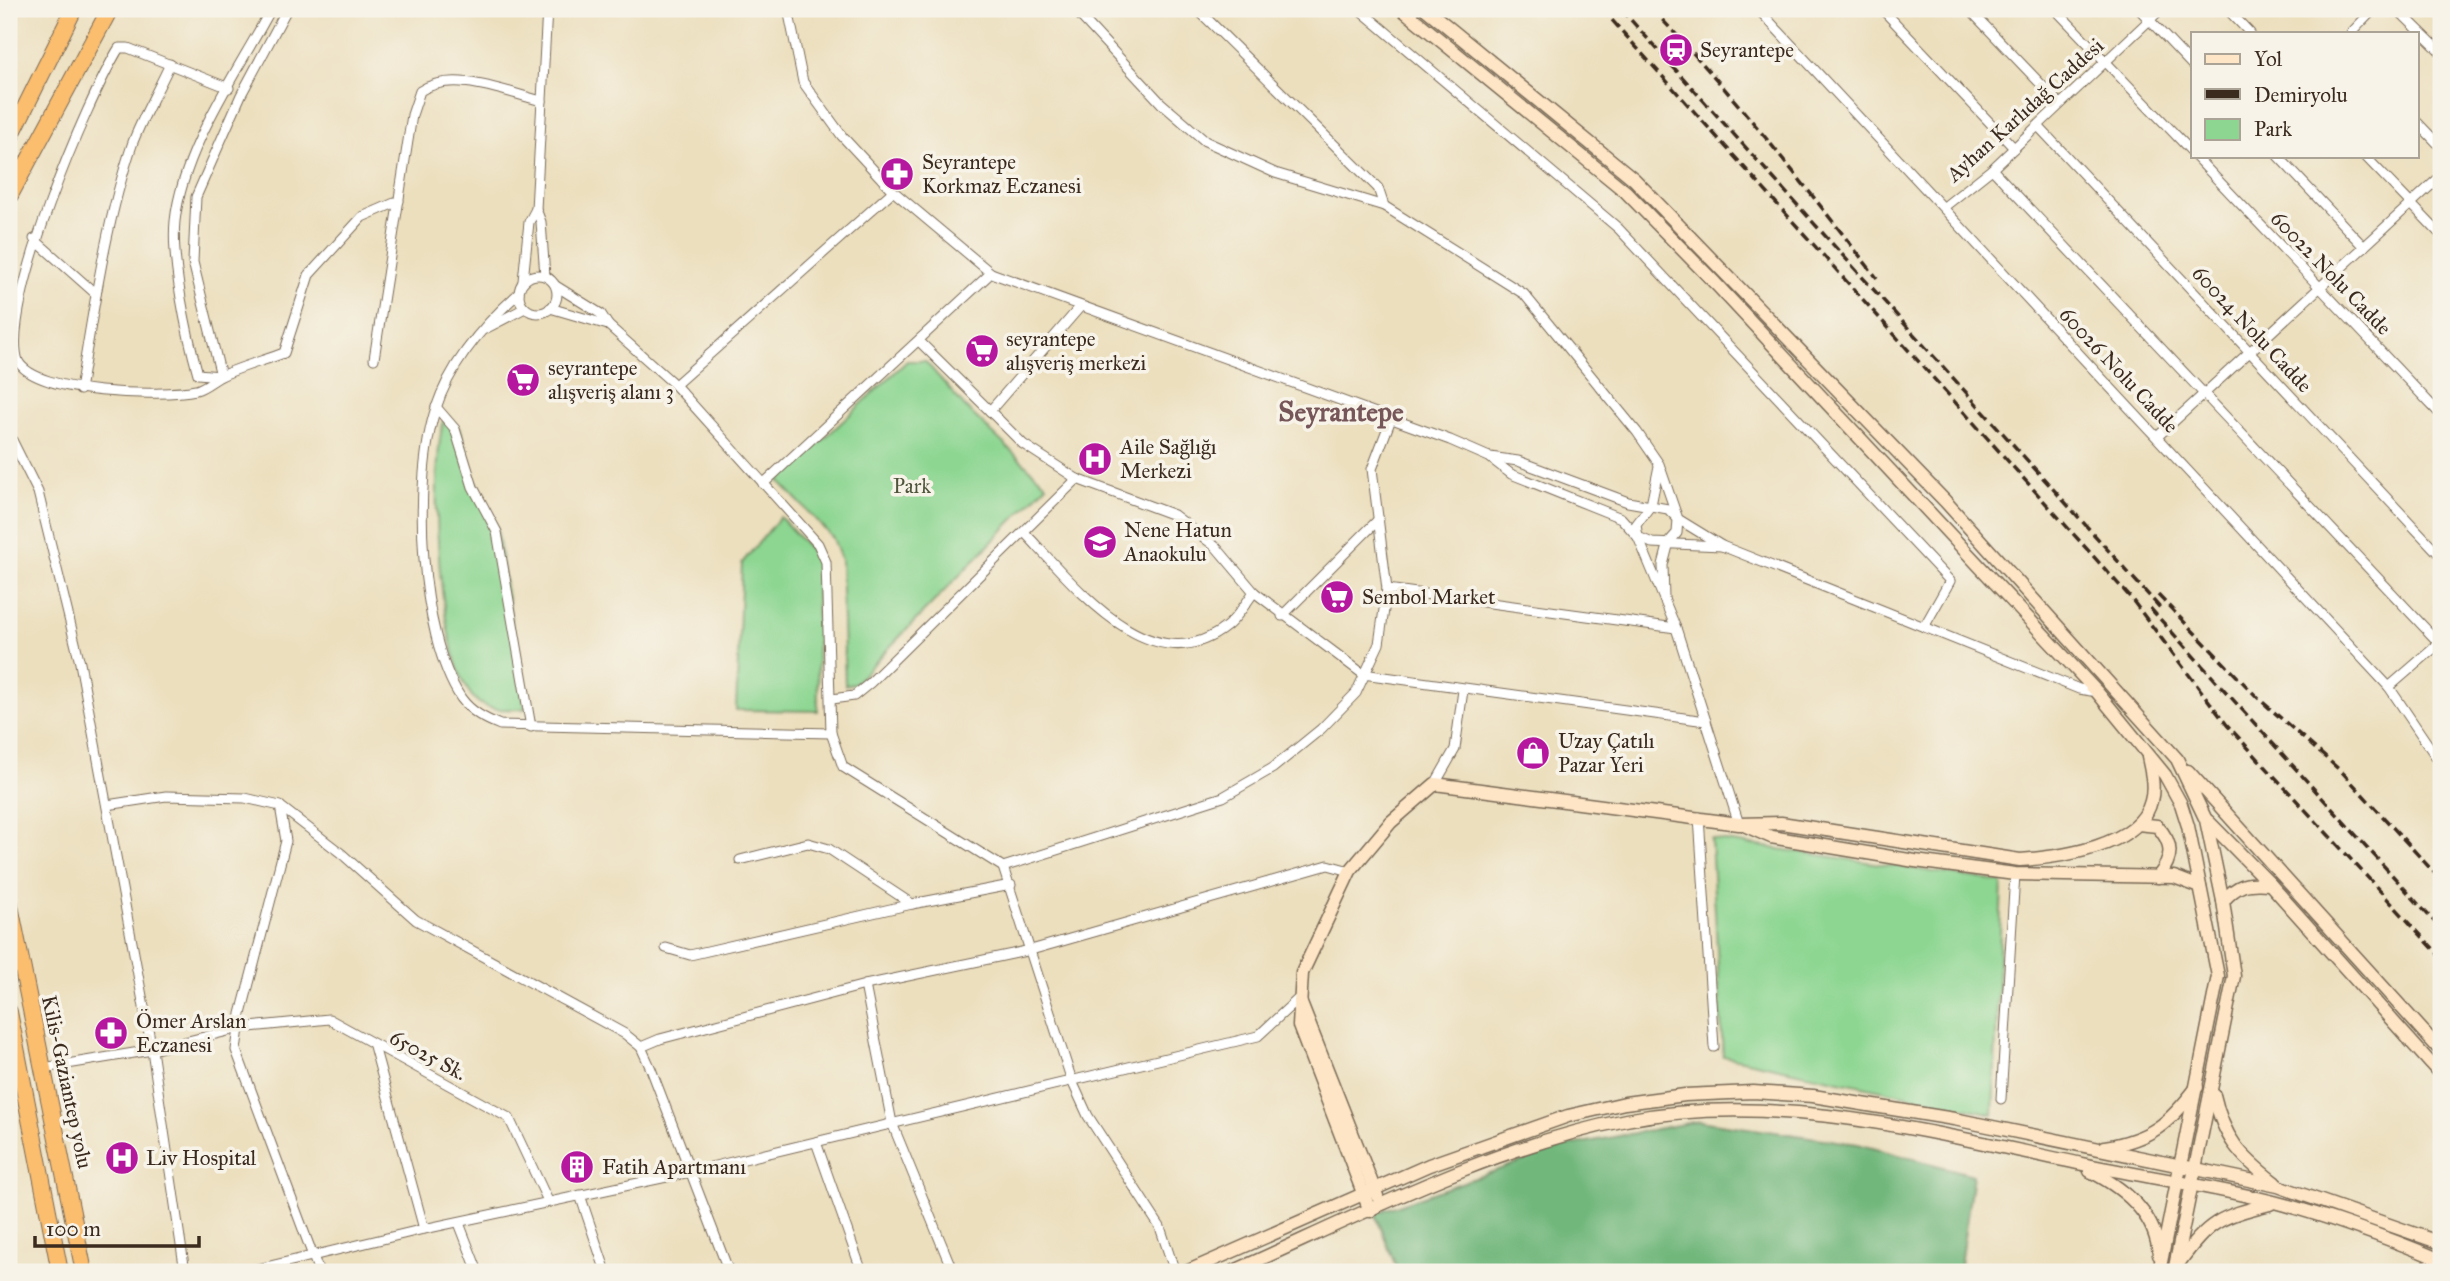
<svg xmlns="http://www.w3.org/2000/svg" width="2450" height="1281" viewBox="0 0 2450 1281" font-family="'IM FELL Great Primer',serif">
<rect width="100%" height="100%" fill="#f7f3e8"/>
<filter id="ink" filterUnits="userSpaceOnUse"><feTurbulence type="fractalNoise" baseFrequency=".0143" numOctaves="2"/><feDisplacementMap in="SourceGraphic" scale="14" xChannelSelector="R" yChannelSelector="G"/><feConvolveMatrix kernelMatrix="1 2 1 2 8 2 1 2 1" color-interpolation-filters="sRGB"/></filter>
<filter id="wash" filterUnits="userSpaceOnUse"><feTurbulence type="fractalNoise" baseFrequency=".00686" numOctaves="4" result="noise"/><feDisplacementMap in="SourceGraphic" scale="28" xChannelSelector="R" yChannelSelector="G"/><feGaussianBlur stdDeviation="1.57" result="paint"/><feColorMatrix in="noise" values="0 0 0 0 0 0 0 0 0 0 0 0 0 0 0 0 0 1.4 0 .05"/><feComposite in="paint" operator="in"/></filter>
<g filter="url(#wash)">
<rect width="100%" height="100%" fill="#ecdfbe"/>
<g fill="#8cd691" stroke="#648058" stroke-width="2">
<path d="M 907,361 L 925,361 L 965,407 L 1047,485 L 854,684 L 845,685 L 841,560 L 833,538 L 779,481 Z"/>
<path d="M 444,419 L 449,419 L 461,430 L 466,461 L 497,529 L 525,709 C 509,709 491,712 478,702 C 436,669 429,469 444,419 Z"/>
<path d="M 780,517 L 816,556 L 818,711 L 736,710 L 742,563 Z"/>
<path d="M 1711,839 L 2002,882 L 1993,1114 L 1723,1056 Z"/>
</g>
<path fill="#71b77b" stroke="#56704c" stroke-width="2" d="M 1699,1121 L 1858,1144 L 1973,1175 L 1959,1272 L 1398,1272 L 1375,1213 L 1566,1146 Z"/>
</g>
<g filter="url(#ink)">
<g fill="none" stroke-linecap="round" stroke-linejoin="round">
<g stroke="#796956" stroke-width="11">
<g id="street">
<path d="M 788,9 L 803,82 L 842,136 L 893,191 L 991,273"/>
<path d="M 1074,9 L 1161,103 L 1205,141 L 1275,173 L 1384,206 L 1524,294 L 1637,432 L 1659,464 L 1678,519 L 1677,533 L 1669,542 L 1663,565 L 1664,598"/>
<path d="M 1197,9 L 1378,188 L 1384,206"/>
<path d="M 1359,9 L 1618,228 L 1950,581 L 1924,627"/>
<path d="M 1758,9 L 2389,687 L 2441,764"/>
<path d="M 1882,9 L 2014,148"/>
<path d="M 1969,9 L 2060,104"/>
<path d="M 2055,9 L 2193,153"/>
<path d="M 2139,9 L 2193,66"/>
<path d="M 2227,9 L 2250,33"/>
<path d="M 2397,9 L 2441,52"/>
<path d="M 2351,33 L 2374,9"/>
<path d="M 229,88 L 128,48 L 119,48 C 87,100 0,306 18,361 C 36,395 162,397 196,390 C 204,388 212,381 219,377 C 239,367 263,361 284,353 L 309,275 L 362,217 L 399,201"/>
<path d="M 2417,122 L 2441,147"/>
<path d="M 2038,126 L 2441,556"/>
<path d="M 2195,156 L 2441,415"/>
<path d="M 2278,156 L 2364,247"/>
<path d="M 2365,156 L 2441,235"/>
<path d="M 1992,169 L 2440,644"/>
<path d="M 1944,207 L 1992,169 L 2161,9"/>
<path d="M 536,209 L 541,222 L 545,276"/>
<path d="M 34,239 L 96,294"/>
<circle cx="538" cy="294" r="19"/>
<path d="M 523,281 L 529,222 L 536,209 L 547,9"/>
<path d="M 519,293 C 483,325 451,362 436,408 C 412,479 419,635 461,698 C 471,712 485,719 500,725 L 831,733 L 826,562 L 818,544 L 675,385 L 608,325 L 601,314 L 556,286"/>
<path d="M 1080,307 L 990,411 L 1023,444 L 1077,479 L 1174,515 L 1216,547 L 1254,592 L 1363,674 L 1706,721"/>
<path d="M 550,308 L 608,325"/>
<path d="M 485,329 L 525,308"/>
<path d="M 920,342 L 990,411"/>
<path d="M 374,359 L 412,115 L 420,91 C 454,69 505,92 542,101"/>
<path d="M 220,376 L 198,374 C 187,335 171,260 175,221 C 183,148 237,73 271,9"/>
<path d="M 221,376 L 193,262 L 196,197 L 241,95 L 287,9"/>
<path d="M 675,385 L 893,191"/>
<path d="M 80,390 C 94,307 106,221 133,142 C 143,116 158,90 170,64"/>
<path d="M 436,407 L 455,429 L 473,487 L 497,532 L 531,727"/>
<path d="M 9,434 L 38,492 L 80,663 L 152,1050 L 185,1272"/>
<path d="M 2157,437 L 2441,176"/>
<path d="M 1490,457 L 1518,461 L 1628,502 L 1668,509 L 1678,519 L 1722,546 L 2079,689 L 2097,692"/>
<path d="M 1659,466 L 1651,505 L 1636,525 L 1638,537 L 1676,628 L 1739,824"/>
<path d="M 763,484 L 991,273 L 1450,440 L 1489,457 L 1511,474 L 1621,518 L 1638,537 L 1652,543 L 1722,546"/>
<path d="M 1025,533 C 1073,583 1151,687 1227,626 C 1237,618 1246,603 1254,592"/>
<path d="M 1387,589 L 1676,628"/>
<path d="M 1282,616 L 1379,519"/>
<path d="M 2389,687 L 2441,642"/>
<path d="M 832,699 L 854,696 L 870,683 L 1077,479"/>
<path d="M 831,733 L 843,767 L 1003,867 L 1223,797 L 1273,768 L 1321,729 L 1356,693 L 1379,644 L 1387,589 L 1372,469 L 1391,419"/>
<path d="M 1435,784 L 1455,749 L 1463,690"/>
<path d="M 107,805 L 166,796 L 245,798 L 280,806 L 342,854 L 416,920 L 625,1034 L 641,1047 L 651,1069 L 729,1272"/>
<path d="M 280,806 L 286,841 L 241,1014 L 236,1050 L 319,1272"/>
<path d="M 1699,817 L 1714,1047"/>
<path d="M 740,860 L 808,843 L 829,849 L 912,904"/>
<path d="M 1003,867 L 1072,1081 L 1088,1116 L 1160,1227 L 1175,1272"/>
<path d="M 666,948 L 690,955 L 912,904 L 1011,885"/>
<path d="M 865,985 L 892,1123 L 953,1272"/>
<path d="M 374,1046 L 424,1229"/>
<path d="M 641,1047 L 660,1039 L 865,985 L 1031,950 L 1328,865 L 1350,871"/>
<path d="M 43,1068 L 152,1050 L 240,1028 L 329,1019 L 509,1118 L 548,1201"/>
<path d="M 2001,1099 L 2015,874"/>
<path d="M 816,1142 L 862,1272"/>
<path d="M 580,1195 L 606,1272"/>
<path d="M 459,1223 L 478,1272"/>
<path d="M 246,1272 L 424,1229 L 690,1172 L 1258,1036 L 1299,998"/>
</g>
</g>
<g stroke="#796956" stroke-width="15">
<g id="secondary">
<path d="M 1402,9 L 1626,192 L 1715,283 L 2097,692 L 2165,775 L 2181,804 L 2188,826 L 2218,976 L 2159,1272"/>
<path d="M 1426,9 L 1634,179 L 1945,501 L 2177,759 L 2206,820 L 2223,901 L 2234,976 L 2174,1272"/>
<path d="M 2188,771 L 2441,1051"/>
<path d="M 2208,821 L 2270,884 L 2441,1075"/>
<path d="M 2138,824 L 2157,826 C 2174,844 2173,858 2158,877"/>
<path d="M 1746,826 L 1771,837 L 1915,861 L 2015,874 L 2174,877 L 2200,887"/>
<path d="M 2223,901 C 2238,884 2247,882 2270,884"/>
<path d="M 1300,1001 L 1377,1196"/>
<path d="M 2214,1095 C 2224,1139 2240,1156 2275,1183"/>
<path d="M 2105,1147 C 2151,1139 2169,1124 2197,1087"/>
<path d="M 2090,1171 C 2124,1188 2156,1214 2159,1255"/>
<path d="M 1370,1211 L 1299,1026 L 1302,973 L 1350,871 L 1391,822 L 1435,784 L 1739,824 L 1781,823 L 2020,860 C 2059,857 2140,847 2151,801 C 2155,786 2151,771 2148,757"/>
<path d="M 2178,1264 C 2209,1221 2219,1217 2270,1204"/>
<path d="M 1186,1272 L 1429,1165 L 1568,1116 L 1625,1103 L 1685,1095 L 1753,1092 L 1813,1096 L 1954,1119 L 2278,1186 L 2441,1243"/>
<path d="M 1232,1272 C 1358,1216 1490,1147 1626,1120 C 1779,1091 1933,1133 2082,1164 C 2146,1177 2211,1186 2274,1202 C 2331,1217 2388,1238 2441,1260"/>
</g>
</g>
<g stroke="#796956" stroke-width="18">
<g id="highway">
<path d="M 9,140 L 74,9"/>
<path d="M 9,197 L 110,9"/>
<path d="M 9,901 L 84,1272"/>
<path d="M 9,1012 L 60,1272"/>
</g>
</g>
<use href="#street" stroke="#fff" stroke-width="9"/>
<use href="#secondary" stroke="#fde5c5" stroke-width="12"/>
<use href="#highway" stroke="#fbbd6e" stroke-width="16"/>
<g stroke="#3b2a1e" stroke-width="3.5" stroke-dasharray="10 5" stroke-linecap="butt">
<path d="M 1602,9 L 2130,597 L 2227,725 L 2441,957"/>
<path d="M 1621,9 L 2162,610"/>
<path d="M 1652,9 C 1733,93 1805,186 1877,278"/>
<path d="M 2158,595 L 2258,698 L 2343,773 L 2441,880"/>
<path d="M 2150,608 L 2441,929"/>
</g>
</g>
</g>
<defs>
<g id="station-disc" transform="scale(1.75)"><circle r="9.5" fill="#b5179e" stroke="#f7f3e8"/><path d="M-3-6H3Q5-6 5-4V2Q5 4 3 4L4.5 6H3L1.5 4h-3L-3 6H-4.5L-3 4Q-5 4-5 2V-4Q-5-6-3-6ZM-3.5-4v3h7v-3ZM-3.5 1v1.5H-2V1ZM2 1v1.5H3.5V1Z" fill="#fff"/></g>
<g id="pharmacy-disc" transform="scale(1.75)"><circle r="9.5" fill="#b5179e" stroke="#f7f3e8"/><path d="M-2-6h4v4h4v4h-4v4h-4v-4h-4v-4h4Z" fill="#fff"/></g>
<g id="supermarket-disc" transform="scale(1.75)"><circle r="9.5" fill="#b5179e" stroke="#f7f3e8"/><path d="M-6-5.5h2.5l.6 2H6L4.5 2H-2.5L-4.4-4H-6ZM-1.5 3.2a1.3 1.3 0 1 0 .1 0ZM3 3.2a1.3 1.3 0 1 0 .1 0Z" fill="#fff"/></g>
<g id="hospital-disc" transform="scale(1.75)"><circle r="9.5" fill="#b5179e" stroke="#f7f3e8"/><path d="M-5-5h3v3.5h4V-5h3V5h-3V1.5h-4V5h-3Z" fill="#fff"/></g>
<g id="school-disc" transform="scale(1.75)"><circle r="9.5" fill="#b5179e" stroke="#f7f3e8"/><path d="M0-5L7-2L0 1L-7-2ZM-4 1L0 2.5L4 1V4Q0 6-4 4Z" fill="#fff"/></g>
<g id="shop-disc" transform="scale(1.75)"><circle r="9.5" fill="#b5179e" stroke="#f7f3e8"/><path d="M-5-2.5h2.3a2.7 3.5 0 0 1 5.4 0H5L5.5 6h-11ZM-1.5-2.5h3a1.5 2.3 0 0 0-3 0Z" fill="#fff"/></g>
<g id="building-disc" transform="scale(1.75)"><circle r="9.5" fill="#b5179e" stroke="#f7f3e8"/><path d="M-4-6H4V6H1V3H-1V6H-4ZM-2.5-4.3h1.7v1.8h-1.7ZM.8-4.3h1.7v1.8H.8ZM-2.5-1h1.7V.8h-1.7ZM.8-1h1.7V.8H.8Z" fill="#fff"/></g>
</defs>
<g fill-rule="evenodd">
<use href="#station-disc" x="1676" y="50"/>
<use href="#pharmacy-disc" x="897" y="174"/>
<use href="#supermarket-disc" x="982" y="351"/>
<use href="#supermarket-disc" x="523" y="380"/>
<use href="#hospital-disc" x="1095" y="459"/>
<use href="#school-disc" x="1100" y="542"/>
<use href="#supermarket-disc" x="1337" y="597"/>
<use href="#shop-disc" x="1533" y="753"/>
<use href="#pharmacy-disc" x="111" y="1033"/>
<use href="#hospital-disc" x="122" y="1158"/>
<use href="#building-disc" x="577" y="1167"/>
</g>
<g text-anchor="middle" stroke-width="7" stroke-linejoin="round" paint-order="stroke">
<g font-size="21" fill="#3b2a1e" stroke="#f7f3e8" text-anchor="start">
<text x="1700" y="57">Seyrantepe</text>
<text x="922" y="169">Seyrantepe<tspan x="922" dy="24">Korkmaz Eczanesi</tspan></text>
<text x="1006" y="346">seyrantepe<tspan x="1006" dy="24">alışveriş merkezi</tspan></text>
<text x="548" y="375">seyrantepe<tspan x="548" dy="24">alışveriş alanı 3</tspan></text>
<text x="1120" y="454">Aile Sağlığı<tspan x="1120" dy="24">Merkezi</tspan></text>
<text x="1124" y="537">Nene Hatun<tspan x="1124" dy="24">Anaokulu</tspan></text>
<text x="1362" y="604">Sembol Market</text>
<text x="1558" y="748">Uzay Çatılı<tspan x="1558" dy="24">Pazar Yeri</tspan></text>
<text x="136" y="1028">Ömer Arslan<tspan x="136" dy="24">Eczanesi</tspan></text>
<text x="146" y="1165">Liv Hospital</text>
<text x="602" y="1174">Fatih Apartmanı</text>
</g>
<g font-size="21" fill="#3b2a1e" stroke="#f7f3e8">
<text transform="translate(2025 110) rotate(-42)" y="7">Ayhan Karlıdağ Caddesi</text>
<text transform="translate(2331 273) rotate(46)" y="7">60022 Nolu Cadde</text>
<text transform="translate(2252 329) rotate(47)" y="7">60024 Nolu Cadde</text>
<text transform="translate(2119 370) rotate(47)" y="7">60026 Nolu Cadde</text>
<text transform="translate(428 1055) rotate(28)" y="7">65025 Sk.</text>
<text transform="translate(67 1082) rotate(78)" y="7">Kilis-Gaziantep yolu</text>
</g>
<g font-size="21" fill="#4f553b" stroke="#f7f3e8">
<text x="912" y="493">Park</text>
</g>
<g font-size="28" font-weight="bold" fill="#77565a" stroke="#f7f3e8">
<text x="1341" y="421">Seyrantepe</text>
</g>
</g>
<rect width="2450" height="1281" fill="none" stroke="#f7f3e8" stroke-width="35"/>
<rect x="2191" y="32" width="228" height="126" fill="#f7f3e8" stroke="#aca397" stroke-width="2"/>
<rect x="2205" y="54" width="35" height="10" fill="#fde5c5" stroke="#aca397" stroke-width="2"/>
<text x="2254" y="66" font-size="21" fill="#3b2a1e">Yol</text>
<rect x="2205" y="89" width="35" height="10" fill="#3b2a1e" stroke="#aca397" stroke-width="2"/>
<text x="2254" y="102" font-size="21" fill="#3b2a1e">Demiryolu</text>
<rect x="2205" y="119" width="35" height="21" fill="#8cd691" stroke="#aca397" stroke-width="2"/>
<text x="2254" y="136" font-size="21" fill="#3b2a1e">Park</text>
<path d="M35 1236v10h164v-10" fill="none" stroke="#3b2a1e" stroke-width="3.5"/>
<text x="46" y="1236" font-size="21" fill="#3b2a1e" stroke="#f7f3e8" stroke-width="5" paint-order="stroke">100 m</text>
</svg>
